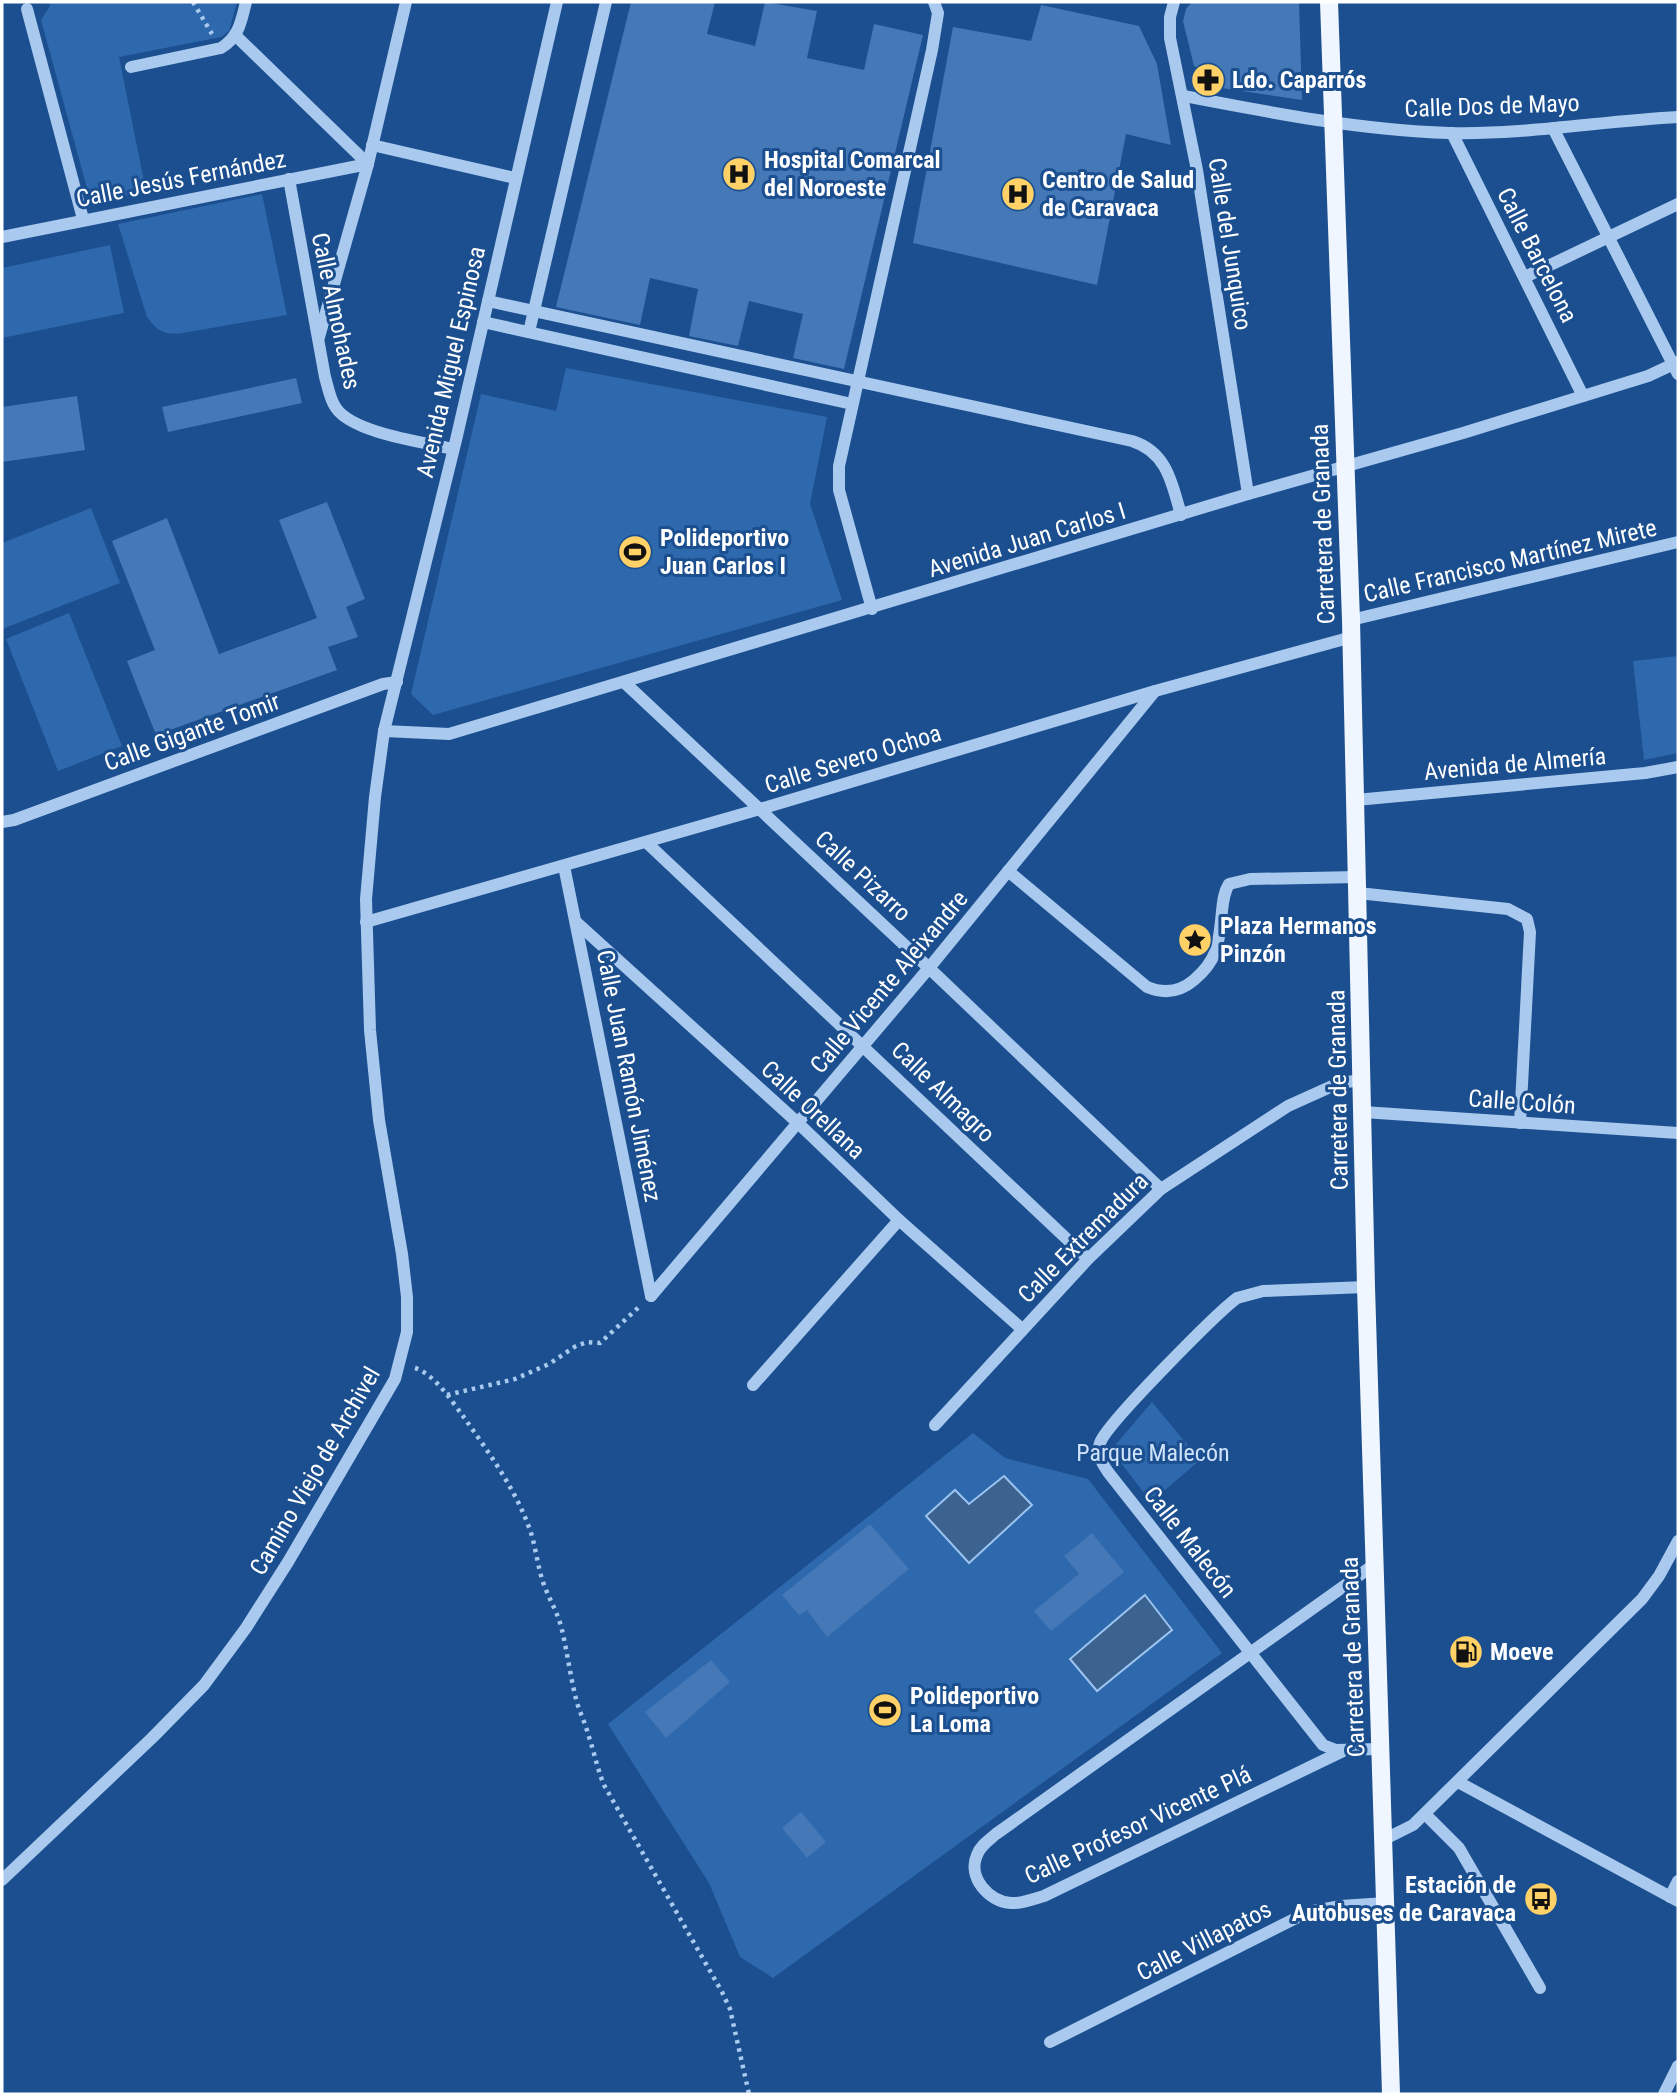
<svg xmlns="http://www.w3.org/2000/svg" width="1680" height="2096" viewBox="0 0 1680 2096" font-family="'Roboto Condensed',sans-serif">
<rect width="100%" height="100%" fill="#1b4f8f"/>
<g fill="#2e69ad">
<path d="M 49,2 L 237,2 L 229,31 L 221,37 L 119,57 L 146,191 L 97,203 L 90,199 L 41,20 L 50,6 Z"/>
<path d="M 262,194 L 287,315 L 183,333 C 165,335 158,332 147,317 L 118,224 Z"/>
<path d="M 110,245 L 124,313 L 2,338 L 2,268 Z"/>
<path d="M 566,368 L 827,417 L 810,504 L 842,600 L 433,715 L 411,694 L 481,394 L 556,411 Z"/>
<path d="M 91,508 L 120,583 L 2,629 L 2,543 Z"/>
<path d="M 69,613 L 122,746 L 58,771 L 6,639 Z"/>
<path d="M 1678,656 L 1678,753 L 1644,760 L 1633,661 Z"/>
<path d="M 1152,1402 L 1200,1460 L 1151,1502 L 1111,1450 Z"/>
<path d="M 973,1433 L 1005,1458 L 1088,1479 L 1222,1653 L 773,1978 L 740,1957 L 709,1883 L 608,1724 Z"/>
</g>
<g fill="#3c6290" stroke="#9cc4f0" stroke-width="2">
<path d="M 1004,1476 L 1032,1505 L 969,1563 L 926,1516 L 955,1490 L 969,1504 Z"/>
<path d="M 1145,1595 L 1172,1630 L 1097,1691 L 1070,1659 Z"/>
</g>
<g fill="#4478b7">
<path d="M 631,2 L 715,2 L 707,34 L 755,46 L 765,2 L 817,11 L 807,58 L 864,70 L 874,24 L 923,35 L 844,369 L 793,358 L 803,314 L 749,301 L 738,346 L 689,336 L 698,289 L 650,278 L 640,325 L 556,307 Z"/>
<path d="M 1192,2 L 1299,2 L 1302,100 L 1201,85 L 1197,67 L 1194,66 L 1183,21 L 1186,9 Z"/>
<path d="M 1041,5 L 1139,26 L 1157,64 L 1171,145 L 1126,134 L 1097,285 L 913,243 L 953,27 L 1031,41 Z"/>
<path d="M 296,378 L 302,403 L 168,432 L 162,407 Z"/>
<path d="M 77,396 L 85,450 L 2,462 L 2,407 Z"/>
<path d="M 327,502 L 365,599 L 346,607 L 358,637 L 328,647 L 337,670 L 156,735 L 127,661 L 155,650 L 112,541 L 167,518 L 219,654 L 317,618 L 279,520 Z"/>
<path d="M 870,1524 L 909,1569 L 827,1637 L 807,1610 L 799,1615 L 782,1595 Z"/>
<path d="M 1092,1533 L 1124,1572 L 1051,1631 L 1034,1611 L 1079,1574 L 1064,1556 Z"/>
<path d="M 711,1660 L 730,1682 L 666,1738 L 645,1712 Z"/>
<path d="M 801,1812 L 826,1842 L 807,1858 L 782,1828 Z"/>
</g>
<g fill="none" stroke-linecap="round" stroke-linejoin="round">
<g stroke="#a9c9ee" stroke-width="4.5" stroke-dasharray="3.5 5" stroke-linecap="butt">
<path d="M 193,2 L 212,34"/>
<path d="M 415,1368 C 434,1374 451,1400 463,1416 C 489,1453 518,1492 532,1536 C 536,1551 538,1567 543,1582 C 548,1597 556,1609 561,1626 C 567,1650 570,1675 576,1699 C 579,1711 585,1722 588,1734 C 594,1751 597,1768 604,1785 L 722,1992 L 730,2009 L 749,2094"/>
<path d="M 447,1395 L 515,1379 L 549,1364 L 576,1346 L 587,1342 L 600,1343 L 640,1306"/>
</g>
<g stroke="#a9c9ee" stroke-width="12">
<path d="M 1174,2 L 1170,17 L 1170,38 L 1197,170 L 1248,494"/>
<path d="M 27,9 L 83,219"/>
<path d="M 235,35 L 368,164"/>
<path d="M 131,67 L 221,48 C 239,37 241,22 246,2"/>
<path d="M 1184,96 C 1272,113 1359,130 1449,133 C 1524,135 1602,121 1678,117"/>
<path d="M 1553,128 L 1678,374"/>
<path d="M 1452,133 L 1583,396"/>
<path d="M 372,145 L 515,178"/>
<path d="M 289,179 L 325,377 C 328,387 330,400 336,408 C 353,433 423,442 453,449"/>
<path d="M 2,237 L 368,164"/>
<path d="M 1525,277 L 1678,204"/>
<path d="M 488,301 L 1132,441 C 1167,452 1172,483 1181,515"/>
<path d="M 483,322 L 852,404"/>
<path d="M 529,332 L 606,2"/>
<path d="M 319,337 L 368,164 L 406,2"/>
<path d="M 872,609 L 839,490 L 839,466 L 932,50 L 938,13 L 934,2"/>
<path d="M 1351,620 L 1678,542"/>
<path d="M 625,683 L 929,968 L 1161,1189"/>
<path d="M 384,731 L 449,734 L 1248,494 L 1463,433 L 1648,376 L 1678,362"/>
<path d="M 1356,800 L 1645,773 L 1678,767"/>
<path d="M 2,822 L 14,820 L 383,684 L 397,682"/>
<path d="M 646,842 L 1088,1259"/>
<path d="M 564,866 L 651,1296"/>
<path d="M 1008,871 L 1147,987 C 1164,994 1180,992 1194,980 C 1219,959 1219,941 1222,911 C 1223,901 1224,892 1229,884 L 1250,879 L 1358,877"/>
<path d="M 1358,893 L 1508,909 L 1527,919 L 1530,932 L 1520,1123"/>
<path d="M 366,922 L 760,809 L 1155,691 L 1352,637"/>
<path d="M 576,922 L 798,1123 L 899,1220 L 1022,1329"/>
<path d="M 1363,1112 L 1678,1133"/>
<path d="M 1366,1287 L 1263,1291 L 1237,1298 C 1217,1313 1106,1424 1100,1443 C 1096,1454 1102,1463 1108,1472 L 1323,1745 L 1336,1750 L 1380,1749"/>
<path d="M 651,1296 L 929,968 L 1155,691"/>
<path d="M 753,1385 L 899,1220"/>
<path d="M 935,1425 L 1088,1259 L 1161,1189 L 1288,1106 L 1339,1083 L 1362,1080"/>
<path d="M 1345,1750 L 1044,1896 C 1033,1899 1022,1904 1011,1903 C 989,1902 967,1877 977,1855 C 980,1846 989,1840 996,1834 L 1375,1564"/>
<path d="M 1458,1782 L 1678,1901"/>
<path d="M 1425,1814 L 1459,1848 L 1540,1988"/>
<path d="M 1383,1840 L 1413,1825 L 1642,1599 L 1659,1576 L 1678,1541"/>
<path d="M 2,1880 L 152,1738 L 204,1685 L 246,1628 L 288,1562 L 395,1379 L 407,1332 L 407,1297 L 402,1254 L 379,1120 L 370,1030 L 366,899 L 375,797 L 384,731 L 456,440 L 557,2"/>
<path d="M 1670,1897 L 1678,1881"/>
<path d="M 1050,2042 L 1308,1912 L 1341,1906 L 1385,1903"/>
<path d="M 1664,2094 L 1678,2066"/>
</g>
<path stroke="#f0f6ff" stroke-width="18" d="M 1329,2 L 1351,620 L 1366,1287 L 1391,2094"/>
</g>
<defs>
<g id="pharmacy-disc" transform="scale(1.75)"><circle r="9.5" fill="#ffd166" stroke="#1b4f8f"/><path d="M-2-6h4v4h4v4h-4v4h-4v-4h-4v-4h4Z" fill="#111"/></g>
<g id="hospital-disc" transform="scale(1.75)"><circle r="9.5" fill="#ffd166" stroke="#1b4f8f"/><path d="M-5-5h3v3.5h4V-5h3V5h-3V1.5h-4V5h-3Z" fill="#111"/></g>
<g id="stadium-disc" transform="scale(1.75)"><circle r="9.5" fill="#ffd166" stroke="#1b4f8f"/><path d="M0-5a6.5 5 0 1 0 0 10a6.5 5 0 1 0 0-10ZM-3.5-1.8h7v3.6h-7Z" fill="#111"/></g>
<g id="sight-disc" transform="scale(1.75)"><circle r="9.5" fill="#ffd166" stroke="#1b4f8f"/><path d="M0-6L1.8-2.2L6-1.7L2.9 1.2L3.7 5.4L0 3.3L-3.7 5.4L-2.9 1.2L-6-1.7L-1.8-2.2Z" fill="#111"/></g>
<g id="fuel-disc" transform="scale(1.75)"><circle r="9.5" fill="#ffd166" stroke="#1b4f8f"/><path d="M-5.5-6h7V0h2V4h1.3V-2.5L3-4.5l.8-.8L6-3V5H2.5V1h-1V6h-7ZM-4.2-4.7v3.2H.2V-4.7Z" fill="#111"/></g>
<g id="bus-disc" transform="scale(1.75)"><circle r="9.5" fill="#ffd166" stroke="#1b4f8f"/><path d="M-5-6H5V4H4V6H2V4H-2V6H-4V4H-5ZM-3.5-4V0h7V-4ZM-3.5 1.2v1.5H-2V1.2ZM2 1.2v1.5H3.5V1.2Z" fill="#111"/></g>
</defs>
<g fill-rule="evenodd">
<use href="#pharmacy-disc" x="1208" y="80"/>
<use href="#hospital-disc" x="739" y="174"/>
<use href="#hospital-disc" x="1018" y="194"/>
<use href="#stadium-disc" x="635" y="552"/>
<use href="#sight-disc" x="1195" y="940"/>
<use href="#fuel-disc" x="1466" y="1652"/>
<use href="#stadium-disc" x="885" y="1710"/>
<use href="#bus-disc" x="1541" y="1899"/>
</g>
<g text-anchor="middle" stroke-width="6" stroke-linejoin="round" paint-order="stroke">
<g font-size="24" font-weight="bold" fill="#fff" stroke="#1b4f8f" text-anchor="start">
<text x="1232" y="88">Ldo. Caparrós</text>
<text x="764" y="168">Hospital Comarcal<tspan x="764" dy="28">del Noroeste</tspan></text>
<text x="1042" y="188">Centro de Salud<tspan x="1042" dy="28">de Caravaca</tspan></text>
<text x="660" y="546">Polideportivo<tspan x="660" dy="28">Juan Carlos I</tspan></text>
<text x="1220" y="934">Plaza Hermanos<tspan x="1220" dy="28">Pinzón</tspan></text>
<text x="1490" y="1660">Moeve</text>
<text x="910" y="1704">Polideportivo<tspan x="910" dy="28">La Loma</tspan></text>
<text x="1516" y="1893" text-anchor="end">Estación de<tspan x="1516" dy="28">Autobuses de Caravaca</tspan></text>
</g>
<g font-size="24" fill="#fff" stroke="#1b4f8f">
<text transform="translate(1492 106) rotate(-2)" y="8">Calle Dos de Mayo</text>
<text transform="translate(181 179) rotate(-11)" y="8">Calle Jesús Fernández</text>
<text transform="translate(1230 244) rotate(81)" y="8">Calle del Junquico</text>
<text transform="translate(1537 255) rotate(63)" y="8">Calle Barcelona</text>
<text transform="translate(336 311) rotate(78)" y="8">Calle Almohades</text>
<text transform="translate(451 362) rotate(-77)" y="8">Avenida Miguel Espinosa</text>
<text transform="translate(1323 524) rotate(-92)" y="8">Carretera de Granada</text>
<text transform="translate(1027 540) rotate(-17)" y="8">Avenida Juan Carlos I</text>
<text transform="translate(1510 561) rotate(-13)" y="8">Calle Francisco Martínez Mirete</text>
<text transform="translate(192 732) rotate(-20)" y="8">Calle Gigante Tomir</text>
<text transform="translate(853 759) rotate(-17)" y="8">Calle Severo Ochoa</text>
<text transform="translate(1515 764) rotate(-5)" y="8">Avenida de Almería</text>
<text transform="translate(863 876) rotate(43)" y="8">Calle Pizarro</text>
<text transform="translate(889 982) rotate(-50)" y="8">Calle Vicente Aleixandre</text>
<text transform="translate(629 1076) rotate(79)" y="8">Calle Juan Ramón Jiménez</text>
<text transform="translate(1338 1090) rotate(-91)" y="8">Carretera de Granada</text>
<text transform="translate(943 1092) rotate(44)" y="8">Calle Almagro</text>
<text transform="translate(1522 1102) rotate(4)" y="8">Calle Colón</text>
<text transform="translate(813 1110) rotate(43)" y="8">Calle Orellana</text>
<text transform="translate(1083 1238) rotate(-45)" y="8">Calle Extremadura</text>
<text transform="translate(315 1471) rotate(-60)" y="8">Camino Viejo de Archivel</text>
<text transform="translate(1190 1542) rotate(52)" y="8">Calle Malecón</text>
<text transform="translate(1353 1657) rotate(-92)" y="8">Carretera de Granada</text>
<text transform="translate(1138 1825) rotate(-25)" y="8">Calle Profesor Vicente Plá</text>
<text transform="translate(1204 1941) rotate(-27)" y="8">Calle Villapatos</text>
</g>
<g font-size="24" fill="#cfe3fa" stroke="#1b4f8f">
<text x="1153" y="1461">Parque Malecón</text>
</g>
</g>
<rect width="1680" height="2096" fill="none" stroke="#ffffff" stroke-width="7"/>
</svg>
